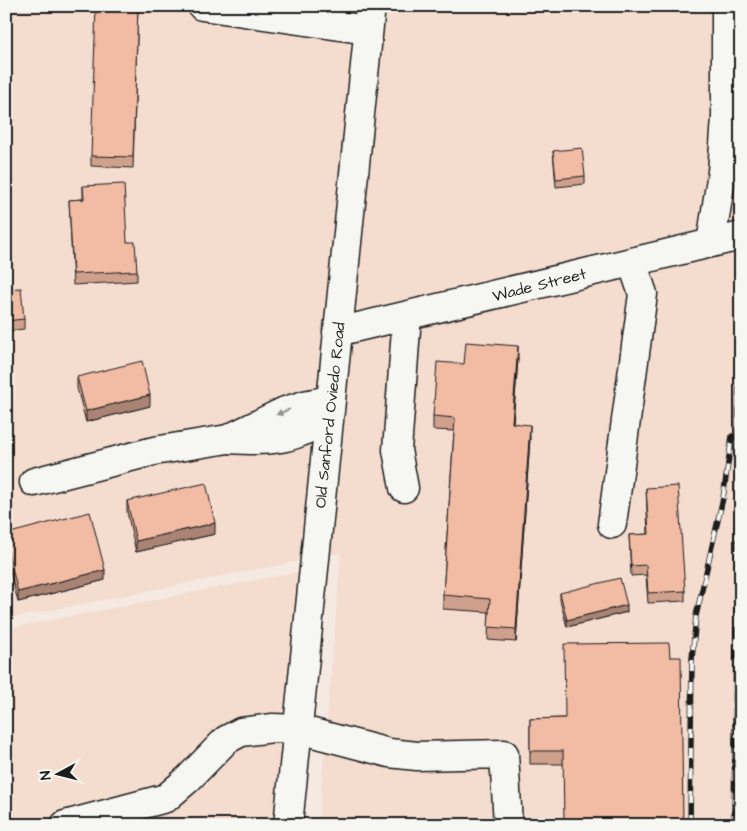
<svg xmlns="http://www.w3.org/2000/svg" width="747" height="831" viewBox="0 0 747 831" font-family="'Architects Daughter',sans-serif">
<rect width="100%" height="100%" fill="#f5eae2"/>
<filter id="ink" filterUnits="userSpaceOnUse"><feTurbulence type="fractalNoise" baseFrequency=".02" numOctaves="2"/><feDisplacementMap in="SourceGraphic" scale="10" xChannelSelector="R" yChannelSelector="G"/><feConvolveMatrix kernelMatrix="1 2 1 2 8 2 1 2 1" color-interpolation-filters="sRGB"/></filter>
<g filter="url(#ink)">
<g fill="#f4dccf">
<path d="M 6,6 L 741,6 L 741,825 L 318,825 L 341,553 L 6,619 L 6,539 L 16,374 L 6,372 Z"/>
<path d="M 301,571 L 275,825 L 6,825 L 6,629 Z"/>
</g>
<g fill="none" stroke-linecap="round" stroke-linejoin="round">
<g stroke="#1c1c1c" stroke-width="31">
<g id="minor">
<path d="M 202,6 L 368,30"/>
<path d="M 711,243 L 722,172 L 726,118 L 726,6"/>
<path d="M 337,332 L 741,236"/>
<path d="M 328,419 C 313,426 297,436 280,438 C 263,441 246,440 228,439 L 285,411 L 304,405 L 330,400"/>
<path d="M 34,482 L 154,451 L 228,439"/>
<path d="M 404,488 L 397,450 L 407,316"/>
<path d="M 612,524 L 643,294 L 632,262"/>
<path d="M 65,825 L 166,798 L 188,779 L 226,740 L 241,732 L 273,728 L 298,729 L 389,753 L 417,756 L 504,754 L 508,825"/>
<path d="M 288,825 L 371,6"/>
</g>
</g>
<use href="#minor" stroke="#f6f6f2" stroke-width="28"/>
<g stroke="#1c1c1c" stroke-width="5.5">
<g id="rail">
<path d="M 690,825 L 692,659 L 696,616 L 723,498 L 732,436"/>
<path d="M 734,825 L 741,172"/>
</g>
</g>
<use href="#rail" stroke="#f6f6f2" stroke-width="4" stroke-dasharray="11" stroke-linecap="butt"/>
</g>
<g fill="#cfa18d" stroke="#1c1c1c">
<path d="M 138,6 L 133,168 L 91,166 L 91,156 Z"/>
<path d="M 553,151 L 585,176 L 585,184 L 556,187 Z"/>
<path d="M 83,186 L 127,242 L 137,271 L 137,281 L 73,285 L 69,200 L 83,199 Z"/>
<path d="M 6,289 L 24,319 L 24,329 L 6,331 Z"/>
<path d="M 518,359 L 513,423 L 530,438 L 516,642 L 488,640 L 489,612 L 443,609 L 443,595 L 454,431 L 433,430 L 433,416 L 464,364 Z"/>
<path d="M 77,377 L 150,406 L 86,422 L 77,388 Z"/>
<path d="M 646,488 L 685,591 L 685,601 L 648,603 L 646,575 L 631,576 L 629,535 L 648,534 Z"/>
<path d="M 127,501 L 215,534 L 136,552 L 127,512 Z"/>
<path d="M 6,534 L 105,580 L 18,602 L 6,555 Z"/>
<path d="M 560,593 L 627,612 L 567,627 L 560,600 Z"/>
<path d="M 669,643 L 563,764 L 530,764 L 530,719 L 565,718 Z"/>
</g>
<g fill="#a98373" stroke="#1c1c1c">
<path d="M 518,346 L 518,359 L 512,437 L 512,423 Z"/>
<path d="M 150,395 L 150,406 L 86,422 L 86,411 Z"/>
<path d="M 530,425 L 530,438 L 516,642 L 516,629 Z"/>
<path d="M 215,523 L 215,534 L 136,552 L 136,541 Z"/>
<path d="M 105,570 L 105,580 L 18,602 L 18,592 Z"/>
<path d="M 627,605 L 627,612 L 567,627 L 567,620 Z"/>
</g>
<g fill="#f1bba4" stroke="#1c1c1c">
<path d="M 96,6 L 138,6 L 133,157 L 91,156 Z"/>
<path d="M 582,148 L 585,176 L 556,179 L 553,151 Z"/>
<path d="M 124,184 L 127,242 L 135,242 L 137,271 L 73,274 L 69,200 L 84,199 L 83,186 Z"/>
<path d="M 21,288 L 24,319 L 6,321 L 6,289 Z"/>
<path d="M 466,342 L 518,346 L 512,423 L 530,425 L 516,629 L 488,627 L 490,599 L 443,595 L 455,418 L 433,416 L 437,362 L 464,364 Z"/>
<path d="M 142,361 L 150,395 L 86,411 L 77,377 Z"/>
<path d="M 206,483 L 215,523 L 136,541 L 127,501 Z"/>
<path d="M 678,486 L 685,591 L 648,593 L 646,565 L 631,566 L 629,535 L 649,534 L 646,488 Z"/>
<path d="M 90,512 L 105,570 L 18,592 L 6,544 L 6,534 Z"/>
<path d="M 620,578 L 627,605 L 567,620 L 560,593 Z"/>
<path d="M 669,643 L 670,657 L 681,657 L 683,825 L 564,825 L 563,751 L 530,751 L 530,719 L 565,718 L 564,644 Z"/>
<path d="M 20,821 L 21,825 L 7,825 Z"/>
</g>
<defs><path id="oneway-solid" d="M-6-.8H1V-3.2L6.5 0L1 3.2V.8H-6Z" transform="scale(1.25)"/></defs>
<use fill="#949492" href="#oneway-solid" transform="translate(283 412) rotate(158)"/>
</g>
<g text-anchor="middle" stroke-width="4" stroke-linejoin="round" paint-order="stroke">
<g font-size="16" fill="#1c1c1c" stroke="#f6f6f2">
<text transform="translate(539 284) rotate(-14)" y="6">Wade Street</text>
<text transform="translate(329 415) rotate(-84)" y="6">Old Sanford Oviedo Road</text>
</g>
</g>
<rect width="747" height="831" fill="none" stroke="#f6f6f2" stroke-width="25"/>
<rect x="12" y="12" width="722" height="806" fill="none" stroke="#1c1c1c" stroke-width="2" filter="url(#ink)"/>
<g transform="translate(58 774) rotate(263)" stroke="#f6f6f2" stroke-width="4" paint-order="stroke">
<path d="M0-4L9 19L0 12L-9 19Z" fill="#1c1c1c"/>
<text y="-8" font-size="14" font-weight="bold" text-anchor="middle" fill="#1c1c1c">N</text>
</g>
</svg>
